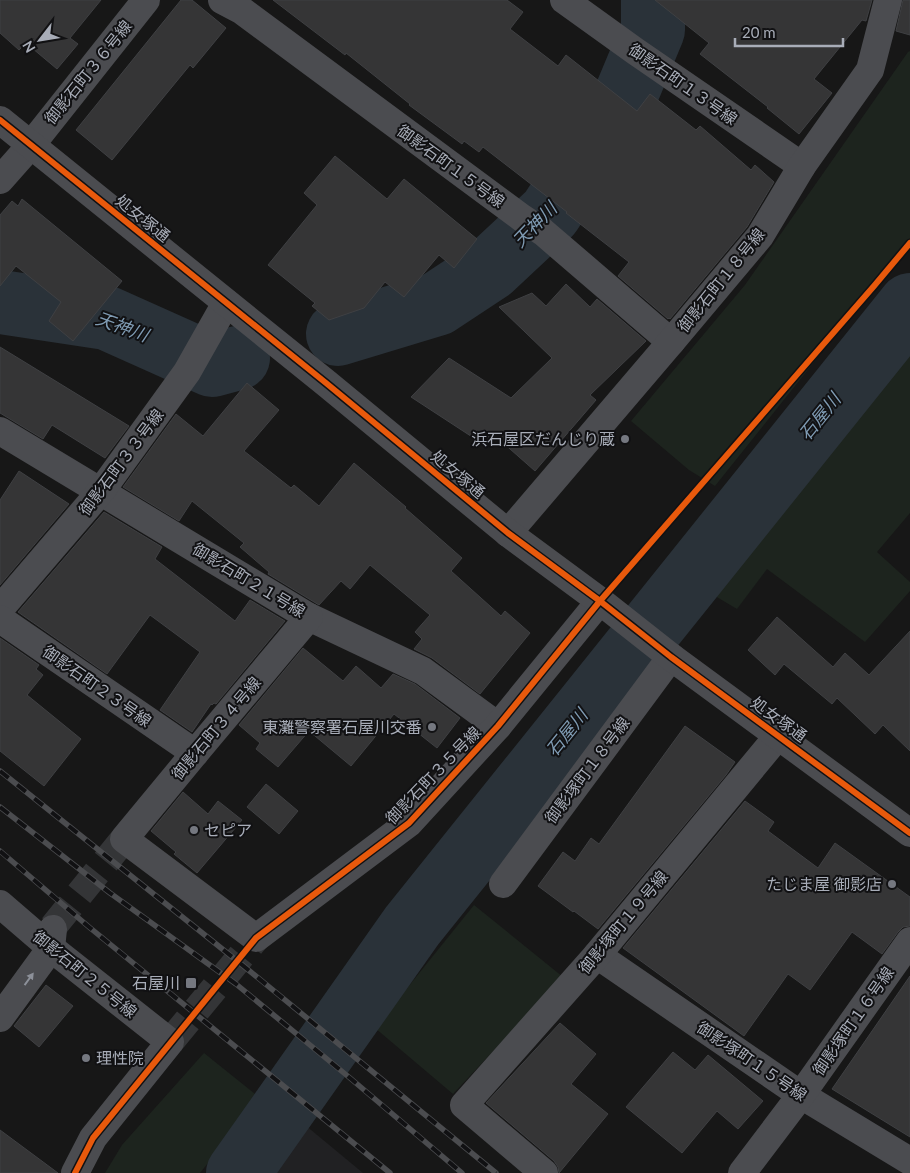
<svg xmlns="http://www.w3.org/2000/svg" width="910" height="1173" viewBox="0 0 910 1173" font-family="Lato,'Noto Sans JP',sans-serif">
<rect width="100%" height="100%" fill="#171717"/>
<path fill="#212123" d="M 299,1120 L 363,1173 L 261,1173 Z"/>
<g fill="#1d241e">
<path d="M 910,51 L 910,242 L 715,486 L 689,470 L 631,421 L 745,285 L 908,52 Z"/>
<path d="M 910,351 L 910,513 L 877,552 L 910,582 L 910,591 L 865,642 L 767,569 L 737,609 L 710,593 Z"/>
<path d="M 474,905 L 563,977 L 453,1094 L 375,1028 Z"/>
<path d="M 204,1053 L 260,1098 L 200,1173 L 105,1173 L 122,1145 Z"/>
</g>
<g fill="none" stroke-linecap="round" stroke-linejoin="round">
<g stroke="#2a3239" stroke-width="64">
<path d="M 0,302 L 107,318 L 212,365 L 238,358"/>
<path d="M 338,334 L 437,304 L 490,269 L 550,213 L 623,102 L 653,30 L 653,0"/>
<path d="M 238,1173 L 412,926 L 910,305"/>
</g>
</g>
<g fill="#353536" stroke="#3f4043">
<path d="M 0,0 L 101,0 L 70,38 L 78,44 L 57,69 L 26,43 L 19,50 L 0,33 Z"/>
<path d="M 181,0 L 192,0 L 226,28 L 193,68 L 190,65 L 112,160 L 76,130 Z"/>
<path d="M 273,0 L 507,0 L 523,12 L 510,29 L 558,66 L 566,55 L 637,111 L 650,94 L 696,130 L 700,126 L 751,170 L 755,165 L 774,182 L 747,227 L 670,319 L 669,318 L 668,319 L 618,276 L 629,262 L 566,213 L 567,212 L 483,147 L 479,152 L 464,141 L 462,144 L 409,105 L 410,104 L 346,53 L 345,55 Z"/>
<path d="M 655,0 L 872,0 L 866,21 L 862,20 L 814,79 L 832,93 L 799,134 L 767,108 L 768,107 L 700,54 L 709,43 Z"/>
<path d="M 903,0 L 910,0 L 910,35 L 896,31 Z"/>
<path d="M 335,156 L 387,199 L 404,179 L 477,239 L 454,268 L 439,255 L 404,297 L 385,282 L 364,308 L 329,320 L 312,306 L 315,303 L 268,265 L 317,205 L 304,193 Z"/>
<path d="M 22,199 L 122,281 L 73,341 L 49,321 L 61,302 L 16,266 L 0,286 L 0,215 L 12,201 L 18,206 Z"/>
<path d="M 566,284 L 590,307 L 597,299 L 646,341 L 590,395 L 596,400 L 535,471 L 493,434 L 486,446 L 411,397 L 449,358 L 511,398 L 552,358 L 499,307 L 532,293 L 546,306 Z"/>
<path d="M 0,347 L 129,426 L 105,458 L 52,425 L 43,439 L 0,413 Z"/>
<path d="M 247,383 L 279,410 L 244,451 L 291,488 L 294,485 L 319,506 L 354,463 L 406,507 L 405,508 L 462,558 L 451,571 L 501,616 L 505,611 L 530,633 L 480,694 L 432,658 L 414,649 L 422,639 L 415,632 L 430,615 L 370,565 L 350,589 L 341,581 L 319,605 L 268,574 L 269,572 L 240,547 L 244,543 L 192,501 L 179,521 L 123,487 L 176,414 L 203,436 Z"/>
<path d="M 19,471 L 69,504 L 0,585 L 0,500 Z"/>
<path d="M 104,512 L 162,547 L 155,559 L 235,621 L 250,600 L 285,621 L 216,704 L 214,703 L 212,705 L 211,704 L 192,732 L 160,710 L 200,652 L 150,615 L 107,674 L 18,612 Z"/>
<path d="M 777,617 L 833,667 L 845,653 L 869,675 L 910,631 L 910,751 L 883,725 L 875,734 L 837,698 L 832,704 L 784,664 L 775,675 L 748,650 Z"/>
<path d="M 0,638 L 39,665 L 36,669 L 43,675 L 27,695 L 81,739 L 44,786 L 0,751 Z"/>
<path d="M 303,648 L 343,681 L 356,666 L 381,688 L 393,674 L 415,684 L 460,718 L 437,748 L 394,714 L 351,766 L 309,731 L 278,767 L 256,749 L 260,743 L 239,725 Z"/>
<path d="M 685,726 L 735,762 L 726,775 L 598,929 L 574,911 L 573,912 L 538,886 L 563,852 L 575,861 L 591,838 L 599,844 Z"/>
<path d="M 266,784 L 298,811 L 279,834 L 247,807 Z"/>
<path d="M 183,792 L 208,814 L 218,801 L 242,820 L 197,873 L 174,854 L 176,852 L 151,831 Z"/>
<path d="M 745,801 L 774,822 L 768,831 L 818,868 L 835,843 L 910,897 L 910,926 L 903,927 L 898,932 L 882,954 L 852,932 L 810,990 L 788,974 L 744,1036 L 623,948 Z"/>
<path d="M 910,976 L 910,1137 L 832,1089 Z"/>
<path d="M 46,985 L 73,1006 L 39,1047 L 14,1026 Z"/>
<path d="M 560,1023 L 596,1054 L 571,1084 L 608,1114 L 559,1173 L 558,1167 L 554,1161 L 486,1103 Z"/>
<path d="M 673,1052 L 695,1070 L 708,1055 L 763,1101 L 738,1129 L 717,1111 L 682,1153 L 626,1107 Z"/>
<path d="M 0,1130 L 58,1173 L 0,1173 Z"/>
</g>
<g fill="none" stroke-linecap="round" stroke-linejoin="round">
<g stroke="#343537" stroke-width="28" stroke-dasharray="28 14" stroke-linecap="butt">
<path d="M 53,927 L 124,839"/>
<path d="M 170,1042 L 256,938"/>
</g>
<g stroke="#4b4c50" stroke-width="28">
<path d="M 222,0 L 241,10 L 522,218 L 543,232 L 671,342"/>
<path d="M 564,0 L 635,51 L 802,166"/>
<path d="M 0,180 L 31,145 L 146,0"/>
<path d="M 0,431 L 309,617 L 423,671 L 498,726"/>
<path d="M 508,533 L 671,342 L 760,236 L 802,166 L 870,70 L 888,0"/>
<path d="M 0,609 L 101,491 L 187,372 L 226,303"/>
<path d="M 309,617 L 195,753 L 124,839 L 256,938 L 409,823 L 498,726 L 600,601"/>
<path d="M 0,619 L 195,753"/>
<path d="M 503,884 L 671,657"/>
<path d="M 0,904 L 51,948 L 170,1042 L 93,1138 L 75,1173"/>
<path d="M 597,955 L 801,1095 L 910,1161"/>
<path d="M 0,1018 L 51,948 L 53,929"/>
<path d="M 544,1173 L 464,1105 L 597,955 L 778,736"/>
<path d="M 742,1173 L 801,1095 L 910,941"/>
</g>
<path stroke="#4b4c50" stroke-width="28" d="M 0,120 L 326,383 L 508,533 L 600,601 L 671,657 L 910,833"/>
<g stroke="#4b4c4f" stroke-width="5.5">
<g id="rail">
<path d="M 0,771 L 246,968 L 496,1173"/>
<path d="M 0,807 L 110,893 L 236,984 L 350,1078 L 462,1173"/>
<path d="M 0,851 L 89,927 L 390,1173"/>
</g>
</g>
<use href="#rail" stroke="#111113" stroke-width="4" stroke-dasharray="11" stroke-linecap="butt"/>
<g stroke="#111113" stroke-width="9">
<g id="cycleway">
<path d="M 0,120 L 326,383 L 508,533 L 600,601 L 671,657 L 910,833"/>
<path d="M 75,1173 L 93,1138 L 256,938 L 409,823 L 498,726 L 600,601 L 874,286 L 910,243"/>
</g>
</g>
<use href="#cycleway" stroke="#e8590c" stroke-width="6"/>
</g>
<defs><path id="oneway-solid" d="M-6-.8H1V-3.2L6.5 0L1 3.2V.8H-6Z" transform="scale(1.25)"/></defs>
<use fill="#8c9099" href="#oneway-solid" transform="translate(29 979) rotate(-54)"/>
<g fill="#757880" stroke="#111113" stroke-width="2">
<circle cx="625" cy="439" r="5"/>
<circle cx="432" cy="727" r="5"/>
<circle cx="194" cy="830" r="5"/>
<circle cx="892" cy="884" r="5"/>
<rect x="185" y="977" width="12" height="12" rx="2.5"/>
<circle cx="86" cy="1058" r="5"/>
</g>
<g text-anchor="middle" stroke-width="4" stroke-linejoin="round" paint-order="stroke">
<g font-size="16" fill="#a8adb8" stroke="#111113">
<text transform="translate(88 72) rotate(-51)" y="6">御影石町３６号線</text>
<text transform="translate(683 84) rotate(35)" y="6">御影石町１３号線</text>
<text transform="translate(451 166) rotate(36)" y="6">御影石町１５号線</text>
<text transform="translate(143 218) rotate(39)" y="6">処女塚通</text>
<text transform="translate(721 280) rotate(-51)" y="6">御影石町１８号線</text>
<text transform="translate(121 462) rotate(-53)" y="6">御影石町３３号線</text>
<text transform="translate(458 474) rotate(40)" y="6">処女塚通</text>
<text transform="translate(249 580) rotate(31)" y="6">御影石町２１号線</text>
<text transform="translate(97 686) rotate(35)" y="6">御影石町２３号線</text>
<text transform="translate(779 719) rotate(36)" y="6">処女塚通</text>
<text transform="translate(216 728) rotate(-50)" y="6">御影石町３４号線</text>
<text transform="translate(587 770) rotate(-53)" y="6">御影塚町１８号線</text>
<text transform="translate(433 775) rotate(-46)" y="6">御影石町３５号線</text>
<text transform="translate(623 922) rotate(-50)" y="6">御影塚町１９号線</text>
<text transform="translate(85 974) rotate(39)" y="6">御影石町２５号線</text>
<text transform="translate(853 1021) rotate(-55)" y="6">御影塚町１６号線</text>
<text transform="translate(752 1061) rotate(34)" y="6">御影塚町１５号線</text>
</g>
<g font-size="16" fill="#a8adb8" stroke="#111113" text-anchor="end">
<text x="615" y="445">浜石屋区だんじり蔵</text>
<text x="422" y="733">東灘警察署石屋川交番</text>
<text x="204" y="836" text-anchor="start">セピア</text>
<text x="882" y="890">たじま屋 御影店</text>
<text x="180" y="989">石屋川</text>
<text x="96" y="1064" text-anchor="start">理性院</text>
</g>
<g font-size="18" font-style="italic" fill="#7f9bb3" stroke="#111113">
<text transform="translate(535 225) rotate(-46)" y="6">天神川</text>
<text transform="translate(122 327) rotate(20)" y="6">天神川</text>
<text transform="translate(820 417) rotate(-51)" y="6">石屋川</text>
<text transform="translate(567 733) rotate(-51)" y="6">石屋川</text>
</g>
</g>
<g transform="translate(40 40) rotate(239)" stroke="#111113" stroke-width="4" paint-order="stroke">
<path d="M0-4L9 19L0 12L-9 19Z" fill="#a8adb8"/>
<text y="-8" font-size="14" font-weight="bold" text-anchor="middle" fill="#a8adb8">N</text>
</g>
<path d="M735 38v8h108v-8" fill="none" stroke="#a8adb8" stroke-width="2.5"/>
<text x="742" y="38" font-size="15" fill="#a8adb8" stroke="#111113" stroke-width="4" paint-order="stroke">20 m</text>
</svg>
